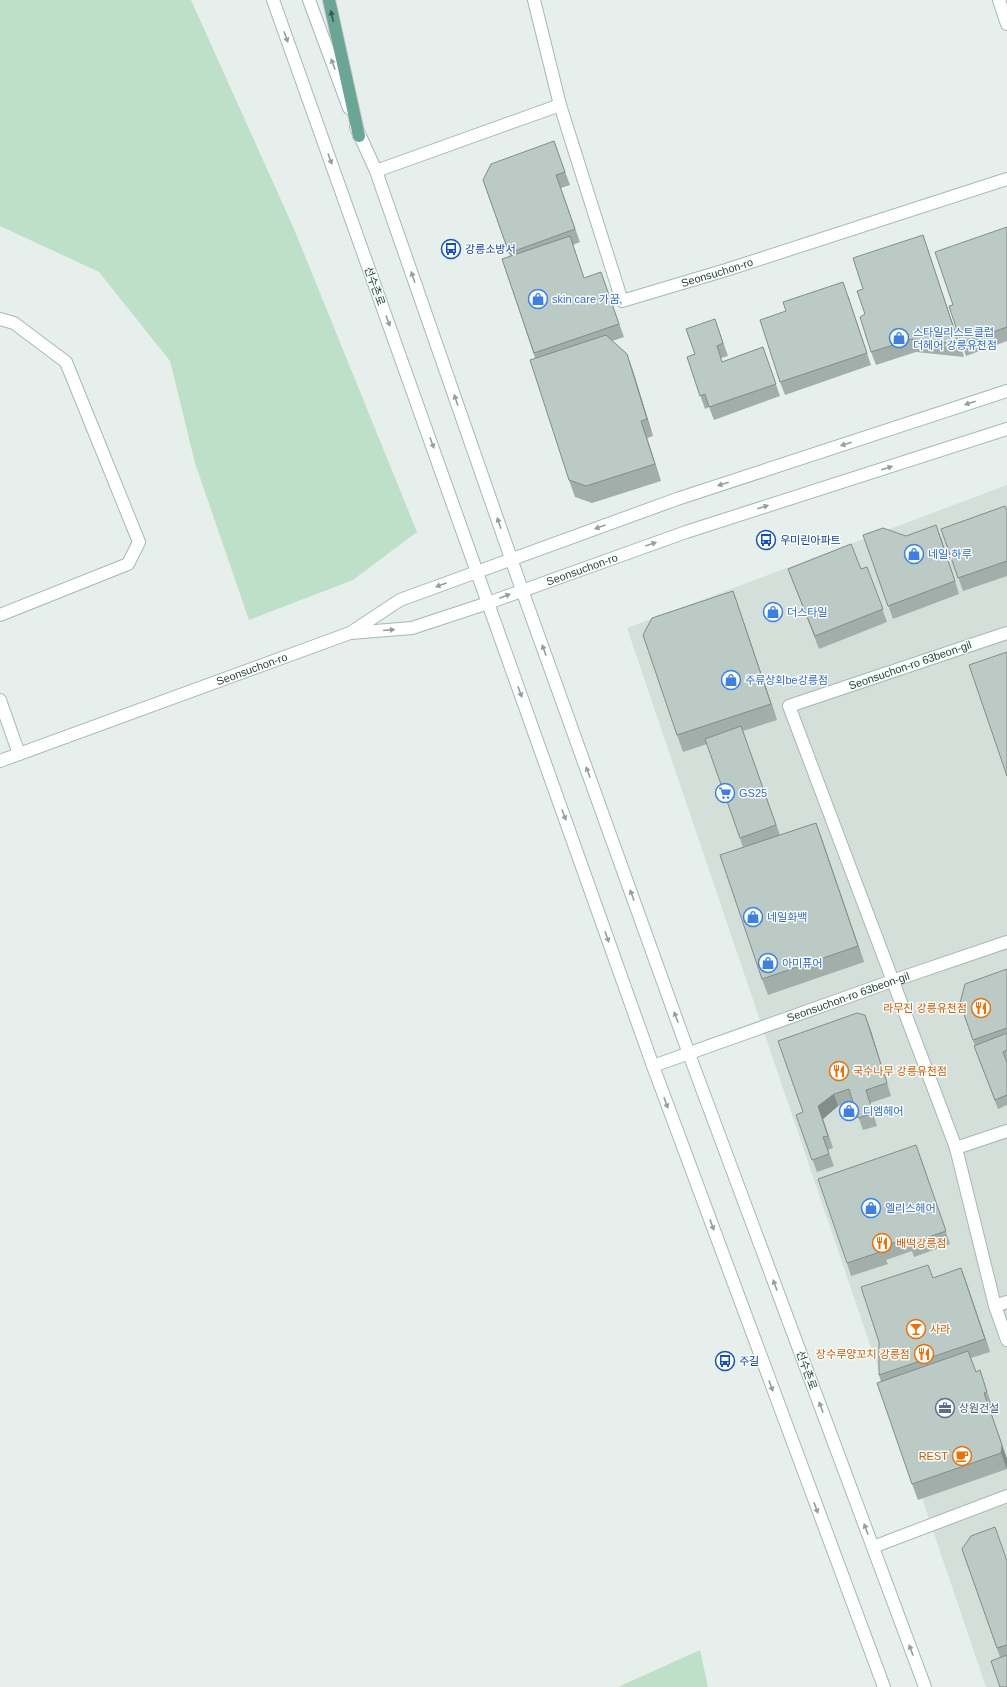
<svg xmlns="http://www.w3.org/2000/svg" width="1007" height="1687" viewBox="0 0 1007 1687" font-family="Arial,'Noto Sans KR',sans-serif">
<rect width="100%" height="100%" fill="#e6efeb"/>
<path fill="#d4dfda" d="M 1007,485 L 1007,1687 L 986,1687 L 627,628 Z"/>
<g fill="#bfe0c8">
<path d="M 0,0 L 191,0 L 294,229 L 417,532 L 353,580 L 249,620 L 195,463 L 170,361 L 99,272 L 0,226 Z"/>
<path d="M 700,1650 L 708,1687 L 618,1687 Z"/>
</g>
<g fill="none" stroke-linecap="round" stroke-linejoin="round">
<g stroke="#a8b8b2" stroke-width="14">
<g id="minor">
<path d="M 273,0 L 653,1066 L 884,1687"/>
<path d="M 309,0 L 349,108"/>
<path id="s1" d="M 534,0 L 560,105 L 622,301 L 726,270 L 1007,179"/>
<path d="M 999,0 L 1007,24"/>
<path d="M 356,127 L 376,171 L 522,590 L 689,1054 L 925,1687"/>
<path d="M 376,171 L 560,105"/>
<path d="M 0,319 L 14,323 L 66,362 L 139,542 L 128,564 L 0,615"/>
<path id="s2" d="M 351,633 L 412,628 L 488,603 L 686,532 L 1007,429"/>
<path d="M 1007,633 L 789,706 L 956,1148 L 995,1306 L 1007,1340"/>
<path d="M 0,700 L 19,754"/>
<path id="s3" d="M 0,761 L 350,633 L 400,600 L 677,499 L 1007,391"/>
<path id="s4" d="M 653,1066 L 892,981 L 1007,942"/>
<path d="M 956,1148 L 1007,1131"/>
<path d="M 995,1306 L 1007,1302"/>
<path d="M 873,1547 L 1007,1496"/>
</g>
</g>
<g stroke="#c2cac8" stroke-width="14">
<path id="major" d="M 329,0 L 359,136"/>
</g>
<use href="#minor" stroke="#fff" stroke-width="12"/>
<use href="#major" stroke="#6aa596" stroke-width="12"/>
</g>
<g fill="#a1aea9">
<path d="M 554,141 L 570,185 L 561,188 L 580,242 L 573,245 L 584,278 L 601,272 L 624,337 L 612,341 L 627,354 L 633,371 L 653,436 L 647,438 L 661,481 L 592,503 L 575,497 L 569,480 L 535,358 L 502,259 L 510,256 L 483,180 Z"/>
<path d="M 1007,227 L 1007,341 L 966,356 L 961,343 L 953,305 Z"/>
<path d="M 923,235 L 964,357 L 916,352 L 876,365 L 871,352 L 865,314 L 863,289 Z"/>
<path d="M 848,295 L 871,365 L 785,395 L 780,382 Z"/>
<path d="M 715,319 L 728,356 L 721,358 L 722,362 L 763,347 L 780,396 L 714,420 L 709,407 L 705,409 L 687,357 L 695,354 Z"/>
<path d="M 1007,511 L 1007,576 L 963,591 L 941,529 Z"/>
<path d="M 863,535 L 906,536 L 941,538 L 959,594 L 893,619 Z"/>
<path d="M 867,567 L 887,622 L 819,649 L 788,569 L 861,569 Z"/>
<path d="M 739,608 L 777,720 L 743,731 L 780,835 L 816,823 L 864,962 L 768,995 L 762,979 L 743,847 L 707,744 L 683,752 L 677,735 Z"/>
<path d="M 1007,969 L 1007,1060 L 1006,1061 L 1007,1063 L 1007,1105 L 998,1109 L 974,1046 L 975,1046 L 960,1003 Z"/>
<path d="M 870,1028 L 891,1096 L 870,1103 L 877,1126 L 863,1130 L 853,1102 L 838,1106 L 823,1119 L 833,1148 L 828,1150 L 834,1166 L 817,1172 L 796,1115 L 803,1112 Z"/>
<path d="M 921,1158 L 950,1244 L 914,1257 L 912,1251 L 886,1260 L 888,1264 L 851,1276 L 847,1263 Z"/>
<path d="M 961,1268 L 990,1352 L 971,1358 L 976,1372 L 980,1370 L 993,1409 L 990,1410 L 1007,1459 L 1007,1469 L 918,1500 L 912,1484 L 879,1375 L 933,1278 Z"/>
<path d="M 962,1549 L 1007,1560 L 1007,1687 L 1000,1657 Z"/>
</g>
<g fill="#838d89">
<path d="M 923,235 L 927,248 L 964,357 L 959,344 Z"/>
<path d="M 627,354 L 633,371 L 653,436 L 647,419 Z"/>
<path d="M 641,421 L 647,438 L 661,481 L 655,464 Z"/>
<path d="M 936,525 L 941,538 L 959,594 L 955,581 Z"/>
<path d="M 733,591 L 739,608 L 777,720 L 771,704 Z"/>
<path d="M 816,823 L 822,839 L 864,962 L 858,946 Z"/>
<path d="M 865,1015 L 870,1028 L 891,1096 L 887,1083 Z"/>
<path d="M 834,1094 L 838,1106 L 823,1119 L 833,1148 L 818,1106 Z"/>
<path d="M 961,1268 L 966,1281 L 990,1352 L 985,1339 Z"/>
<path d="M 984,1393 L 1007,1459 L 1007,1469 L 1001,1453 Z"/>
</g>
<g fill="#bbcac4" stroke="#838d89">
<path d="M 554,141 L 565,172 L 556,175 L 575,229 L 509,253 L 483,180 L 491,164 Z"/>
<path d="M 1007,227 L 1007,327 L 961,343 L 949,306 L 953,305 L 935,252 Z"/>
<path d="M 923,235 L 959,344 L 912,339 L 871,352 L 860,317 L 865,314 L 857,291 L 863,289 L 853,258 Z"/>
<path d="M 570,236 L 584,278 L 601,272 L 619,324 L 534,353 L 502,259 Z"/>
<path d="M 843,282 L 867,353 L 780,382 L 760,320 L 786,311 L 783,302 Z"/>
<path d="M 715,319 L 723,343 L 717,346 L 722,362 L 763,347 L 776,384 L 709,407 L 705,394 L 700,396 L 687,357 L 695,354 L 686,329 Z"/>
<path d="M 606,335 L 627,354 L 647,419 L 641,421 L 655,464 L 586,486 L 569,480 L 530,360 Z"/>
<path d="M 1005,506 L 1007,511 L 1007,561 L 958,578 L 941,529 Z"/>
<path d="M 936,525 L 955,581 L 888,606 L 863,535 L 883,528 L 906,536 Z"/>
<path d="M 851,544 L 861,569 L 867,567 L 883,609 L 815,636 L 788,569 Z"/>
<path d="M 733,591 L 771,704 L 677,735 L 643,635 L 652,618 Z"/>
<path d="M 1007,652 L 1007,776 L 969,665 Z"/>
<path d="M 741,726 L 776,825 L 740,838 L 705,739 Z"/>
<path d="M 816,823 L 858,946 L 762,979 L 720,855 Z"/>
<path d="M 1007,969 L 1007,1028 L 973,1040 L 960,1003 L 965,984 Z"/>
<path d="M 857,1013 L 865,1015 L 887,1083 L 866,1090 L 873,1113 L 858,1118 L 849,1089 L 834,1094 L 818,1106 L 828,1136 L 823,1137 L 829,1154 L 812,1160 L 796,1115 L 803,1112 L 778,1041 Z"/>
<path d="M 1007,1033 L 1007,1050 L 1003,1052 L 1007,1063 L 1007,1095 L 995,1100 L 974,1046 Z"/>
<path d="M 916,1145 L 946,1231 L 909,1244 L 907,1238 L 882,1247 L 883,1251 L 847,1263 L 818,1179 Z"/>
<path d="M 928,1265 L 933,1278 L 961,1268 L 985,1339 L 879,1375 L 879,1342 L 861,1287 Z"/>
<path d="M 968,1351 L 976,1372 L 980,1370 L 987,1392 L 984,1393 L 1002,1445 L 1001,1453 L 912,1484 L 877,1383 Z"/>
<path d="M 995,1527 L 1007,1561 L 1007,1645 L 997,1648 L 962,1549 L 971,1536 Z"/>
<path d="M 1007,1655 L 1007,1687 L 1000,1687 L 991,1661 Z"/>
</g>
<defs><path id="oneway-solid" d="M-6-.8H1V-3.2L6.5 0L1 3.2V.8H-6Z"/></defs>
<use fill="#365b51" href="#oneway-solid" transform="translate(332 16) rotate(-103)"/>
<g fill="#92a09c">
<use href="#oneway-solid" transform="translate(286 37) rotate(70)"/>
<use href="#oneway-solid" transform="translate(333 64) rotate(-110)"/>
<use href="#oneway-solid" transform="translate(330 159) rotate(70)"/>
<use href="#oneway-solid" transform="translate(413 277) rotate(-109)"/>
<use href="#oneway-solid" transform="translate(388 321) rotate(70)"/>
<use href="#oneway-solid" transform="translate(456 400) rotate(-109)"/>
<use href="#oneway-solid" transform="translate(970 403) rotate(162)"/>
<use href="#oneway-solid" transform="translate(432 443) rotate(70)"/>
<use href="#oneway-solid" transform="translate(846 444) rotate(162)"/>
<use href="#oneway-solid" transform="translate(887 468) rotate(-18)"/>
<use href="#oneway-solid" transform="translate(723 484) rotate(162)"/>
<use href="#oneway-solid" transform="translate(763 507) rotate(-18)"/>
<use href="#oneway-solid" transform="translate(499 523) rotate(-109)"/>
<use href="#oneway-solid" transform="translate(600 527) rotate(160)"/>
<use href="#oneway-solid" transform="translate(651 544) rotate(-19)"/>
<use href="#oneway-solid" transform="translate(441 585) rotate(160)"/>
<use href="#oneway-solid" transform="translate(505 596) rotate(-21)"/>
<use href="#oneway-solid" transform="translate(389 630) rotate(-5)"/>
<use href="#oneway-solid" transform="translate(544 650) rotate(-110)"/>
<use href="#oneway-solid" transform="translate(520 692) rotate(70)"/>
<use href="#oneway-solid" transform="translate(588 772) rotate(-110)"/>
<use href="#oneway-solid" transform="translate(564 815) rotate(70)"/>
<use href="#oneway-solid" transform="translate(632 895) rotate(-110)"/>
<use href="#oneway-solid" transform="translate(607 937) rotate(70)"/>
<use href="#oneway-solid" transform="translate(676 1017) rotate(-110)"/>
<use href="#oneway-solid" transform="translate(666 1103) rotate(70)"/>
<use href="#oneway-solid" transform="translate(712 1225) rotate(70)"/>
<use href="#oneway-solid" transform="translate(775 1285) rotate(-110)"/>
<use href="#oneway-solid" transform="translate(771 1386) rotate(70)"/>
<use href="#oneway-solid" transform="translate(821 1407) rotate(-110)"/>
<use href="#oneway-solid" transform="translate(816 1508) rotate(70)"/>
<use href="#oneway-solid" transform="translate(866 1529) rotate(-110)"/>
<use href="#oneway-solid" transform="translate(911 1650) rotate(-111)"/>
</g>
<defs>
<g id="bus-ring" transform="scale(1)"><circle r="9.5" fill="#f7fbf9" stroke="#1a4fb4" stroke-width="1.5"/><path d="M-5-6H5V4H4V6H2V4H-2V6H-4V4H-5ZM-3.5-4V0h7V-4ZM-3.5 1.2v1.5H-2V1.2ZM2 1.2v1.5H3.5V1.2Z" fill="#1a4fb4"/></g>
<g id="shop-ring" transform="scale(1)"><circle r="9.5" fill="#f7fbf9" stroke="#3f7fe0" stroke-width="1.5"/><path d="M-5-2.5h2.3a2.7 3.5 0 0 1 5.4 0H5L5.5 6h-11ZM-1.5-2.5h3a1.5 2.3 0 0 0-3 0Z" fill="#3f7fe0"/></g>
<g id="supermarket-ring" transform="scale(1)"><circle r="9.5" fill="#f7fbf9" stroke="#3f7fe0" stroke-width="1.5"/><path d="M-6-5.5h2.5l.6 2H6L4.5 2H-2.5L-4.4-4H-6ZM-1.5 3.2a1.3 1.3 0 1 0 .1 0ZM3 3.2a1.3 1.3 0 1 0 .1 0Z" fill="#3f7fe0"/></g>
<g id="restaurant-ring" transform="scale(1)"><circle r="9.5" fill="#f7fbf9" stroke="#e8710a" stroke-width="1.5"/><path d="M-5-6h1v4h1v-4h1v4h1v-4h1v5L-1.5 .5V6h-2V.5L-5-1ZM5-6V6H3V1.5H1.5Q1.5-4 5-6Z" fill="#e8710a"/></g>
<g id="bar-ring" transform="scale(1)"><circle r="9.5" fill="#f7fbf9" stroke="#e8710a" stroke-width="1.5"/><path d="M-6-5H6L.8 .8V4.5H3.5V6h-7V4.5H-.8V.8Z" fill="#e8710a"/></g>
<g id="office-ring" transform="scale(1)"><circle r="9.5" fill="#f7fbf9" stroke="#5c6f8a" stroke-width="1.5"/><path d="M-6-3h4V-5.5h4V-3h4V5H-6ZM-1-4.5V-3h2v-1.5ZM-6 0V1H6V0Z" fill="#5c6f8a"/></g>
<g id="cafe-ring" transform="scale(1)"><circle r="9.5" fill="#f7fbf9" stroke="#e8710a" stroke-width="1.5"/><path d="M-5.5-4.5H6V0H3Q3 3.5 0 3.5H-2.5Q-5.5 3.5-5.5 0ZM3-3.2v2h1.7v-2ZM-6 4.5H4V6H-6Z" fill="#e8710a"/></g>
</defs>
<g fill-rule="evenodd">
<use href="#bus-ring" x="451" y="249"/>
<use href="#shop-ring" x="538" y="299"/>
<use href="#shop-ring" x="899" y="338"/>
<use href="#bus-ring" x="766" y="540"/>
<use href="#shop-ring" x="914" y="554"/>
<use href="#shop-ring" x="773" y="612"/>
<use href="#shop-ring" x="731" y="680"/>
<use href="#supermarket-ring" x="725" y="793"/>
<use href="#shop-ring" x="753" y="917"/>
<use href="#shop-ring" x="768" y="963"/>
<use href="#restaurant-ring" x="981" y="1008"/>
<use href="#restaurant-ring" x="839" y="1071"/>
<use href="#shop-ring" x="849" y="1111"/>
<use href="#shop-ring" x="871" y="1208"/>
<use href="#restaurant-ring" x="882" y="1243"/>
<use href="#bar-ring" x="916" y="1329"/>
<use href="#restaurant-ring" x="924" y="1354"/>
<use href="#bus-ring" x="725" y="1361"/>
<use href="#office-ring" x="945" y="1408"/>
<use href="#cafe-ring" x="962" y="1456"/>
</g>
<g text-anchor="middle" stroke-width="3" stroke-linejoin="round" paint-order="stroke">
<g font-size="11" fill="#164399" stroke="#f7fbf9" text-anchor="start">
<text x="465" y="253">강릉소방서</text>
<text x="780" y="544">우미린아파트</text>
<text x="739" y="1365">주길</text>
</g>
<g font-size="11" fill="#24423a" stroke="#f7fbf9">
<text dy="4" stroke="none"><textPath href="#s1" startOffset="413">Seonsuchon-ro</textPath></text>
<text transform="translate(375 286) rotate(70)" y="4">선수촌로</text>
<text dy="4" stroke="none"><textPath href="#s2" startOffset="241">Seonsuchon-ro</textPath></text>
<text transform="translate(910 665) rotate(-19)" y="4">Seonsuchon-ro 63beon-gil</text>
<text dy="4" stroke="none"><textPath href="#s3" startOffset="268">Seonsuchon-ro</textPath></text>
<text dy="4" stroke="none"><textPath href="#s4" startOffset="207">Seonsuchon-ro 63beon-gil</textPath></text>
<text transform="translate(807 1370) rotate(70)" y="4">선수촌로</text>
</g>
<g font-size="11" fill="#366cbe" stroke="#f7fbf9" text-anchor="start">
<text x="552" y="303">skin care 가꿈,</text>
<text x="913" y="336">스타일리스트클럽<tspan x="913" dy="13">더헤어 강릉유천점</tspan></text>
<text x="928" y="558">네일,하루</text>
<text x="787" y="616">더스타일</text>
<text x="745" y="684">주류상회be강릉점</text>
<text x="739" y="797">GS25</text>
<text x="767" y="921">네일화백</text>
<text x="782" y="967">아미퓨어</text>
<text x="863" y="1115">디엠헤어</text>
<text x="885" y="1212">엘리스헤어</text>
</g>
<g font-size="11" fill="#c56008" stroke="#f7fbf9" text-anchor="end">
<text x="967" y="1012">라무진 강릉유천점</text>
<text x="853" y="1075" text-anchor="start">국수나무 강릉유천점</text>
<text x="896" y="1247" text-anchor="start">배떡강릉점</text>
<text x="930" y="1333" text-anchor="start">사라</text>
<text x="910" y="1358">장수루양꼬치 강릉점</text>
<text x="948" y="1460">REST</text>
</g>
<g font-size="11" fill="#4e5e75" stroke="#f7fbf9" text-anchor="start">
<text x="959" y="1412">상원건설</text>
</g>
</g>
</svg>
